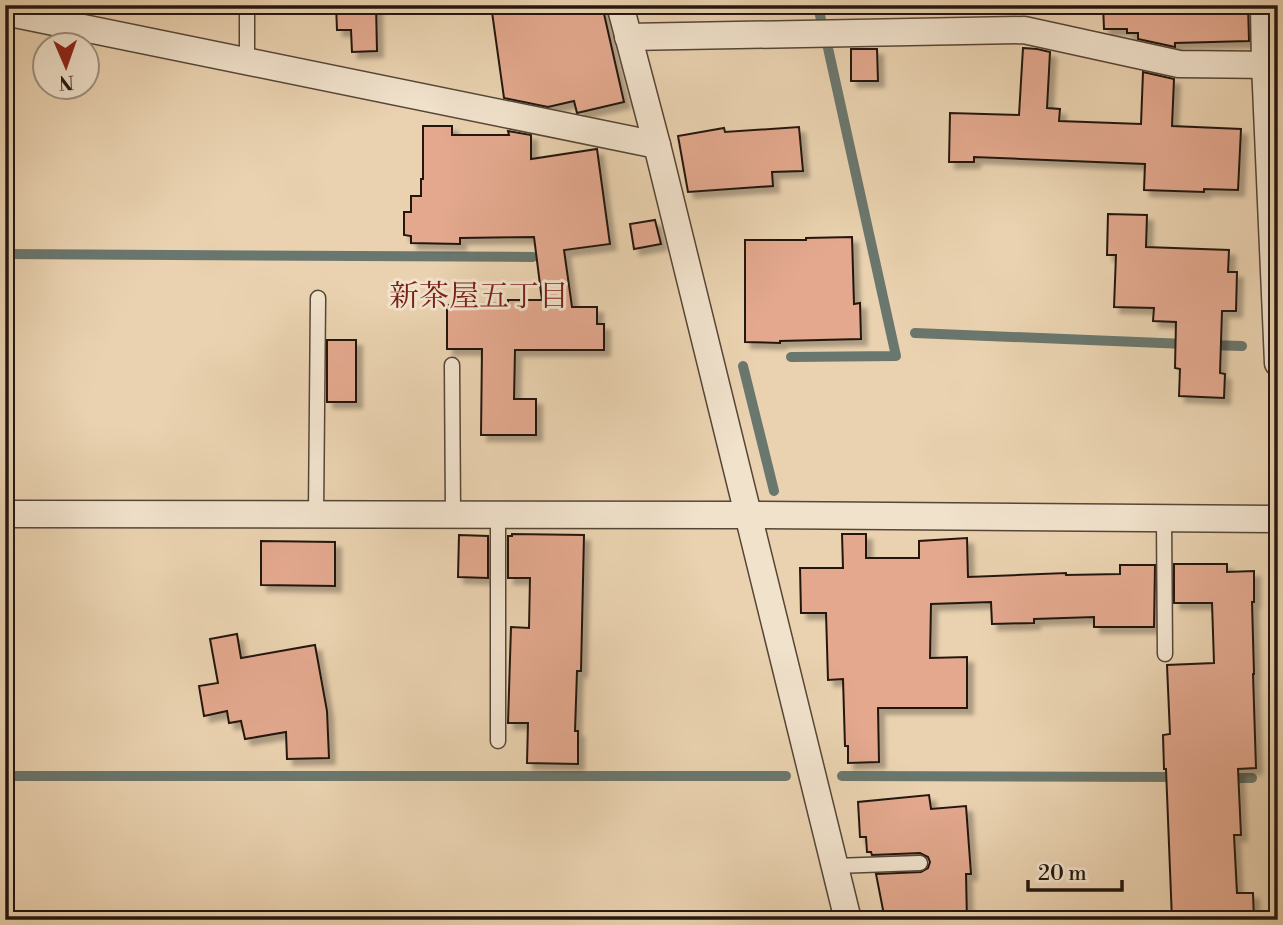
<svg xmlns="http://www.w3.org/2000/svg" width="1283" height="925" viewBox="0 0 1283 925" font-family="'Libre Bodoni','Noto Serif JP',serif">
<defs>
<filter id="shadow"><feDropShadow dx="6" dy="6" stdDeviation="2" flood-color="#0004"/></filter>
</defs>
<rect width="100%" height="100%" fill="#ead2b0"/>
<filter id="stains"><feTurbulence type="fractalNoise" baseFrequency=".00286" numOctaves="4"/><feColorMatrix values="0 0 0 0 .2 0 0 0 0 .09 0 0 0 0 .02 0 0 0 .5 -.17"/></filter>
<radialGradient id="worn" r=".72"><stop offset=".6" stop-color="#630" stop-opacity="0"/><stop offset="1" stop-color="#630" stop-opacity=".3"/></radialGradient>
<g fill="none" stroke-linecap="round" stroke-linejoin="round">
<g stroke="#6a776e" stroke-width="10">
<path d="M 818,5 L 821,20"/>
<path d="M 5,254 L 533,257"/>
<path d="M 915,333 L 1186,344"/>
<path d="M 1208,345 L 1242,346"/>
<path d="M 791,357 L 896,356 L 828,48"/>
<path d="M 743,366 L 774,491"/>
<path d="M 5,776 L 786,776"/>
<path d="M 842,776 L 1178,777"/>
<path d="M 1228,778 L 1252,778"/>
</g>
</g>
<g fill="#e3a88e" stroke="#24170e" stroke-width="2" filter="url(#shadow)">
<path d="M 336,5 L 376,5 L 377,51 L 352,52 L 351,30 L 337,30 Z"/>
<path d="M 491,5 L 533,5 L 534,13 L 565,5 L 602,5 L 624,102 L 577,113 L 574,101 L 548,107 L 504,98 Z"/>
<path d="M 1103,5 L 1248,5 L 1249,41 L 1175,43 L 1175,47 L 1138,39 L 1138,33 L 1127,33 L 1127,29 L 1104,29 Z"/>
<path d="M 1023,48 L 1037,49 L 1050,52 L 1047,108 L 1060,109 L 1059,121 L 1141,124 L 1143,72 L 1174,79 L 1172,126 L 1241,129 L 1238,190 L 1204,189 L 1204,192 L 1144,190 L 1145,164 L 974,157 L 974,162 L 949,162 L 950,113 L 1019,115 Z"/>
<path d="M 851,49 L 877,49 L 878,81 L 851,81 Z"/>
<path d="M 423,126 L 452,126 L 452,135 L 509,135 L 508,131 L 531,135 L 531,159 L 597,149 L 610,244 L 564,250 L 572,307 L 597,307 L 597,324 L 604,324 L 604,350 L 515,350 L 514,399 L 536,399 L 536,435 L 481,435 L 482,349 L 447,349 L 447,305 L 508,303 L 508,300 L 542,300 L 534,237 L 460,238 L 460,244 L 411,243 L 411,236 L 404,235 L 404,212 L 411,212 L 411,196 L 421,196 L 421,179 L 423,179 Z"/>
<path d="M 799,127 L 803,171 L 772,172 L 773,186 L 688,192 L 678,136 L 724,128 L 725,132 Z"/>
<path d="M 1108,214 L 1147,215 L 1146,247 L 1229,250 L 1228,272 L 1237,272 L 1236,311 L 1222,311 L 1220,373 L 1225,374 L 1224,398 L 1179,396 L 1180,369 L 1175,368 L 1176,322 L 1153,321 L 1154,308 L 1114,307 L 1116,255 L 1107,255 Z"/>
<path d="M 655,220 L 661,244 L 634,249 L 630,224 Z"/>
<path d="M 852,237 L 854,304 L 860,303 L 861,339 L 780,341 L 780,343 L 745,342 L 745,240 L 806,240 L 806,238 Z"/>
<rect x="327" y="340" width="29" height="62"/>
<path d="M 512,534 L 584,535 L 581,671 L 577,671 L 575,731 L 578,731 L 578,764 L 527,763 L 528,723 L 508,723 L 511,627 L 529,628 L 530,578 L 508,578 L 508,536 L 512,536 Z"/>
<path d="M 842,534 L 866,534 L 866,558 L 919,558 L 919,541 L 967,538 L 968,577 L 1066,573 L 1066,575 L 1120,574 L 1120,565 L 1155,565 L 1154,627 L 1094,627 L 1094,617 L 1034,619 L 1034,623 L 992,624 L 991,602 L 931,604 L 930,658 L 967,657 L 967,708 L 878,708 L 879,762 L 848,763 L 848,746 L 845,746 L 843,679 L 828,680 L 826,613 L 801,613 L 800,568 L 843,568 Z"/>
<path d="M 459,535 L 488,536 L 488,578 L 458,577 Z"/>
<path d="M 261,541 L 335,542 L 335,586 L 261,585 Z"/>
<path d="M 1174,564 L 1227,564 L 1227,572 L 1254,571 L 1254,602 L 1252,602 L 1254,674 L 1253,674 L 1256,768 L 1238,769 L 1241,835 L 1234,835 L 1237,893 L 1253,893 L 1254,920 L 1172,920 L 1166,769 L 1164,769 L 1163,735 L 1170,734 L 1167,665 L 1214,663 L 1212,603 L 1174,603 Z"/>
<path d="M 237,634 L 241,658 L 315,645 L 327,711 L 329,758 L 287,759 L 286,732 L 245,739 L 241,721 L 229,723 L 227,711 L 204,716 L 199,686 L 218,683 L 210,639 Z"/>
<path d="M 929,795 L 931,809 L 966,806 L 971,874 L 966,874 L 967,920 L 885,920 L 876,874 L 921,872 L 928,868 L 930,862 L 928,857 L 920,853 L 872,855 L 871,852 L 867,852 L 866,837 L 860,837 L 858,802 Z"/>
</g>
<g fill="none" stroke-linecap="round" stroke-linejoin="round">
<g stroke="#564636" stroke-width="17">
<g id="service">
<path d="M 247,5 L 247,62"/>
<path d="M 452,365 L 453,514"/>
<path d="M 498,514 L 498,741"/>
<path d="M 316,515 L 318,298"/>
<path d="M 1164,518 L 1165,654"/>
<path d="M 835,866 L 920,863"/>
</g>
</g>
<g stroke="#564636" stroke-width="29">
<g id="minor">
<path d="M 620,5 L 657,145 L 848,920"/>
<path d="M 1264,5 L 1265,64 L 1278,363"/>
<path d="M 5,12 L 657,145"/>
<path d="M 628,37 L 1024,30 L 1179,64 L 1278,65"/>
<path d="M 5,514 L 748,515 L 1278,519"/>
</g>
</g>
<use href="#service" stroke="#f1e2cc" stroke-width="14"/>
<use href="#minor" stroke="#f1e2cc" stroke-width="26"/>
</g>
<g text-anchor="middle" stroke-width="6" stroke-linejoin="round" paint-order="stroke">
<g font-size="30" fill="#7a1f14" stroke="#f1e2cc">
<text x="479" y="306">新茶屋五丁目</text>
</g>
</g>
<rect width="1283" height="925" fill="none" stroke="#ead2b0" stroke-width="28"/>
<rect x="7" y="7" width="1269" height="911" fill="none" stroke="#24170e" stroke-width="3.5"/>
<rect x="14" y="14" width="1255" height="897" fill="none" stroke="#24170e" stroke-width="2"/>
<g transform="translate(66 66) rotate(178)"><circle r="33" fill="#f1e2cc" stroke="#9f9180" stroke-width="2"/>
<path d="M0-5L12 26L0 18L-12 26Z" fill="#8f2418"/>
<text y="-10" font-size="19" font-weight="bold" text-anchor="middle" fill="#24170e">N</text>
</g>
<path d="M1028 880v10h94v-10" fill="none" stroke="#24170e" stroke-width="3.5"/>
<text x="1038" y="880" font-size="21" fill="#24170e" stroke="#f1e2cc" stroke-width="5" paint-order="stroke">20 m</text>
<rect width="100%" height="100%" filter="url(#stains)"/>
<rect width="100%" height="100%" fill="url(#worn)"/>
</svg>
